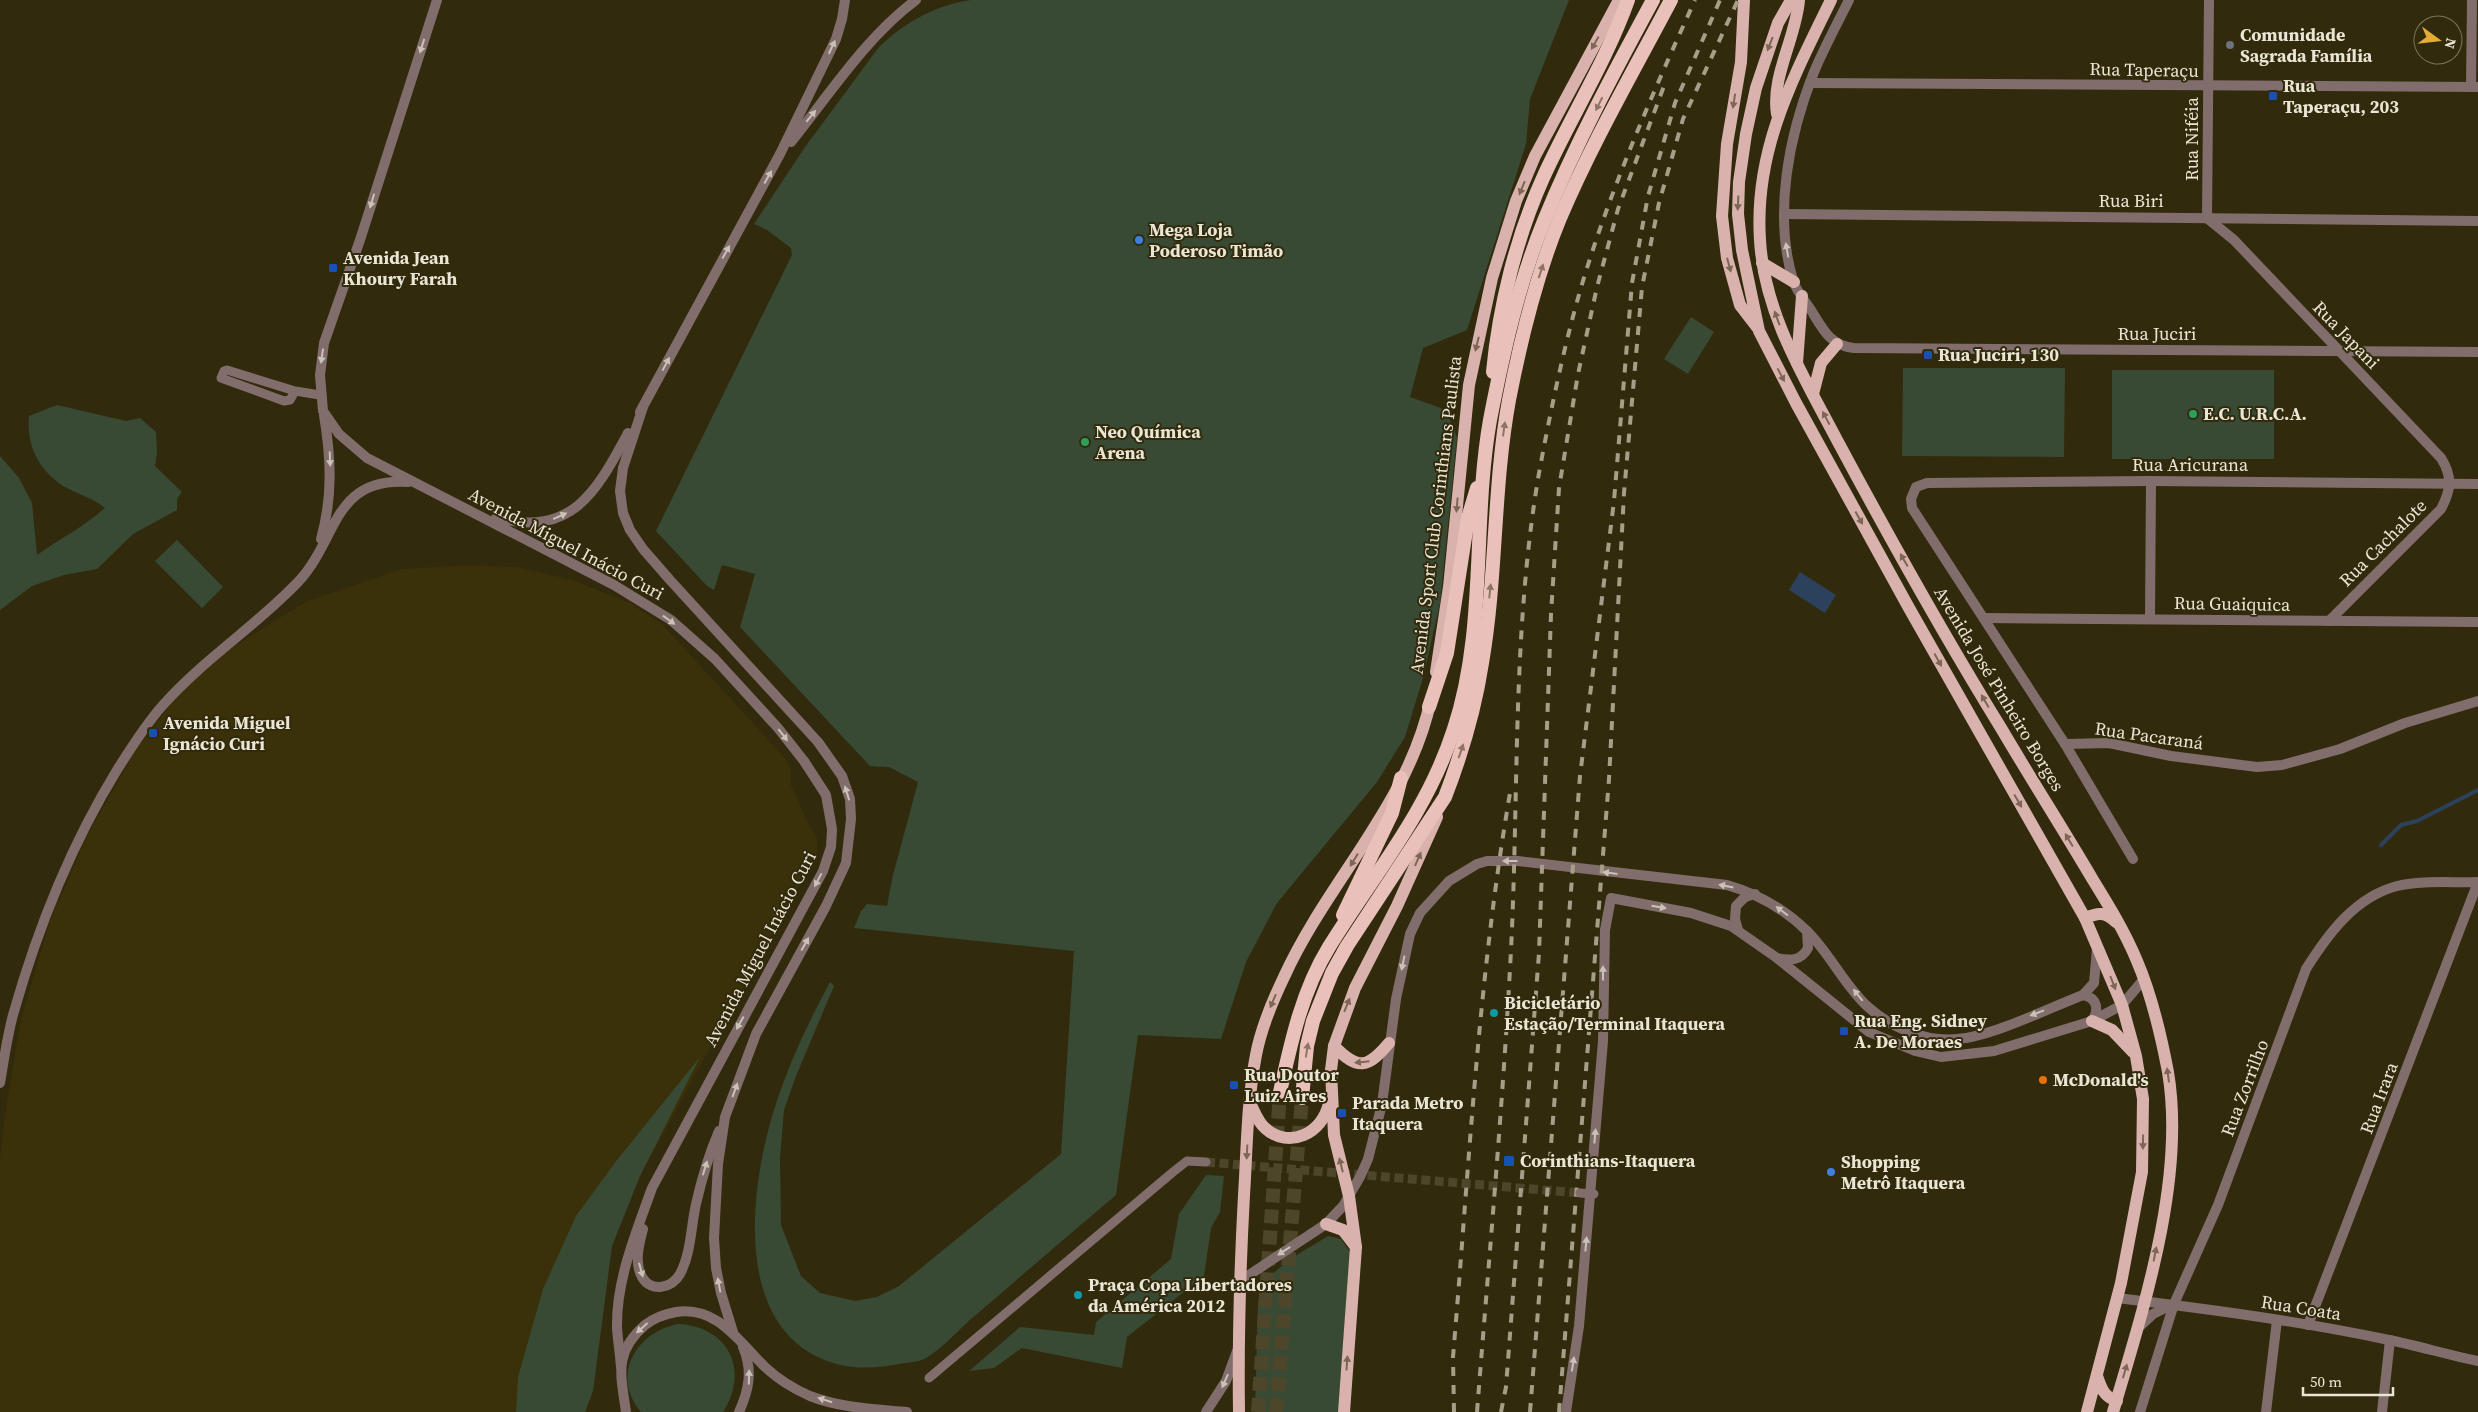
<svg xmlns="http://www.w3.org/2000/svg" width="2478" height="1412" viewBox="0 0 2478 1412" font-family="'Source Serif 4',serif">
<rect width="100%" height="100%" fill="#322a0c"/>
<path fill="#3a3009" d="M 469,565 L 517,567 L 573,580 L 630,603 L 662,624 L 785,758 L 790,768 L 791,785 L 807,821 L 817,838 L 817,853 L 640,1176 L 612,1246 L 593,1391 L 585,1412 L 0,1412 L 0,1159 L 5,1113 L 21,1019 L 50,921 L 88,834 L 137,748 L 177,696 L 228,650 L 307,601 L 402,569 Z"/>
<g fill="#384a34">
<path d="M 971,0 L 1569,0 L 1530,99 L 1526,144 L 1467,330 L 1423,348 L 1410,397 L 1446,410 L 1457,437 L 1440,603 L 1423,678 L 1405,737 L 1377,782 L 1277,903 L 1246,962 L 1221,1039 L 1138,1035 L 1116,1195 C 1067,1236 1019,1278 971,1319 C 960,1329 936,1354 924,1359 C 918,1362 911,1362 905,1363 C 874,1369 847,1371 818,1357 C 733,1316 751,1184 774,1110 C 788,1065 808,1023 830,982 L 834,986 L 796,1076 L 784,1110 L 780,1157 L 781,1225 L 801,1276 L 820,1293 L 855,1301 L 877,1297 L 899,1286 L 1061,1154 L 1074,951 L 854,928 L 861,911 L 867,904 L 887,906 L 893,875 L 918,782 L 889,767 L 870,766 L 740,627 L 755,574 L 722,565 L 714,590 L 707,586 L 656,531 L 792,255 L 791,248 L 767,230 L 754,224 L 805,147 L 879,47 C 905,22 936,5 971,0 Z"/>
<path d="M 1691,317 L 1714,332 L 1688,374 L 1664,359 Z"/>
<path d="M 1903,368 L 2065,368 L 2064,457 L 1902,456 Z"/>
<rect x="2112" y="370" width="162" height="89"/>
<path d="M 57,405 L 126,421 L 140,418 L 156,432 L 157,452 L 155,466 L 182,492 L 177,499 L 177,510 L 133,534 L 97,569 L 64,575 L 32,586 L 0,610 L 0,456 L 19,478 L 32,503 L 37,555 C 59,539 84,527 105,508 C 93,498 80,495 67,488 C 40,473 26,446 29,416 Z"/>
<path d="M 177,540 L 223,587 L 202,608 L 155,561 Z"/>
<path d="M 700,1057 L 640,1176 L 612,1246 L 593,1391 L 585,1412 L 516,1412 L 518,1377 L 543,1289 L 576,1216 L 617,1160 Z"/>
<path d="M 1206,1175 L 1224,1176 L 1220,1212 L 1211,1228 L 1204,1276 L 1127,1337 L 1122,1368 L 1022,1348 L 994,1368 L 969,1371 L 1020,1327 L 1094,1335 L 1096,1322 L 1171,1259 L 1179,1214 Z"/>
<path d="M 1328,1236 L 1341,1239 L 1350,1252 L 1338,1412 L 1255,1412 L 1258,1303 C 1265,1268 1300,1254 1328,1236 Z"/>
<path d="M 678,1324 C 728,1326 750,1370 723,1412 L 641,1412 C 610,1376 636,1332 678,1324 Z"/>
</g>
<path fill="#2c415c" d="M 1800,572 L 1836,595 L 1825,613 L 1789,590 Z"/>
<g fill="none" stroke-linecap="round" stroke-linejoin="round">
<path stroke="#2c415c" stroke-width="4" d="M 2381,845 L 2401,825 L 2417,821 L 2478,790"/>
<path stroke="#4e462a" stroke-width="9" stroke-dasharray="9 4.5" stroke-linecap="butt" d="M 1206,1162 L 1580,1193"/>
<g stroke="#4e462a" stroke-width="14" stroke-dasharray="14 7" stroke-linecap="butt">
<path d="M 1258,1412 L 1280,1092"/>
<path d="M 1276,1412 L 1302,1098"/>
</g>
<g stroke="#816e6c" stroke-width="9">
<path d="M 295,391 L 290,400 L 284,401 L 221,378 L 224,371 L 227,370 L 295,391 L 320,395"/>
<path d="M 929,1378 L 1173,1172 L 1187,1161 L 1206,1162"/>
</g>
<g stroke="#816e6c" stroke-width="10">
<path d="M 1849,0 C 1837,24 1824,48 1814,72 C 1789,135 1773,214 1793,280 C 1796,291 1805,301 1811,310 C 1822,328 1830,346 1854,348 L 2478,352"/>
<path d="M 2209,0 L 2207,218 L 2234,240 L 2441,458 C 2453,477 2451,490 2441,509 L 2329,621"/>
<path d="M 1810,83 L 2478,87"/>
<path d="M 2471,87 L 2472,0"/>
<path d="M 1784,214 L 2478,221"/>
<path d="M 1985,618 L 2478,622"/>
<path d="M 2150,619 L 2151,481"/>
<path d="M 2065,744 L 2109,743 L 2171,756 L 2257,767 L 2282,765 L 2340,749 L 2405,723 L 2478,701"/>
<path d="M 2133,859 L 2065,744 L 1912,508 L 1911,499 L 1916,487 L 1927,483 L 2151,481 L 2478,484"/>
<path d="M 2308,1325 L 2478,882"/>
<path d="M 2140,1412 L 2174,1304 L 2218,1205 L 2306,969 C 2328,934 2355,897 2397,886 C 2423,880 2451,883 2477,882"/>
<path d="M 2266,1412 L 2277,1320"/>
<path d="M 2382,1412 L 2390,1340"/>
</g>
<g stroke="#816e6c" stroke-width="10">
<path d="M 437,0 L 360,240 L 324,343 L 320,375 L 323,411 L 339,434 L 367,458 L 614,585 L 671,620 L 715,659 L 778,728 L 804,761 L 826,795 L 832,829 L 831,847 L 823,871 L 652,1188 C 636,1233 616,1280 617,1328 C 618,1341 620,1354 621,1367"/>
<path d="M 791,142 C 829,95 867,36 916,0"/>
<path d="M 643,407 L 623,468 L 620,491 L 623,513 L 630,530 L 643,549 L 670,580 L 818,742 L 842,776 L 850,799 L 851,819 L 846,863 L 826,906 L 756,1034 L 725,1117 L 718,1164 L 714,1238 L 716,1268 L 721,1293 L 733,1332"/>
<path d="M 640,412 L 780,154 L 836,39 L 842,19 L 845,0"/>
<path d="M 496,518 C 573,537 596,492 628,433"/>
<path d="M 321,539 C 333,496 331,458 324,415"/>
<path d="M 1738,930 L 1735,919 L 1736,906 L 1745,897 L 1755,894"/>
<path d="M 1777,958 C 1790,961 1801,961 1808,948 L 1807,931"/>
<path d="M 2083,995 C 2098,998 2099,1010 2092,1021"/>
<path d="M 0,1083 C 4,1060 7,1037 13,1015 C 37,930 71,845 117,770 C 131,748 145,725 163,705 C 204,659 256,626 298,582 C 338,540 332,477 408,482"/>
<path d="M 643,1229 C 639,1244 634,1263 642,1277 C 651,1293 672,1288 680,1274 C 691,1254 691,1226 696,1204 C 702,1178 709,1154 719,1131"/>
<path d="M 1240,1281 L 1326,1224 L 1343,1206 L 1360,1177 L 1368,1159 L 1382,1104 L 1396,999 L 1410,934 L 1420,913 L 1449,881 L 1477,864 L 1487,861 L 1518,861 L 1727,885 C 1758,894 1785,909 1808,932 C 1830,954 1845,986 1867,1006 C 1891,1028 1925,1042 1957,1039 C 1991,1037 2049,1008 2083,995 L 2094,983 L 2097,949"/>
<path d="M 2117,1298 C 2208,1309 2299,1321 2389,1340 C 2419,1346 2448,1355 2478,1361"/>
<path d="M 2138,1328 L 2153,1314 L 2171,1305"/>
<path d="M 626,1412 C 621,1375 613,1353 645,1325 C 654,1318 665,1314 676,1312 C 718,1306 739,1342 765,1367 C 778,1379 794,1389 810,1396 C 840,1408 875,1409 907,1412"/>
<path d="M 739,1412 C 749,1390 753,1370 743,1347"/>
<path d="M 1206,1412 L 1226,1381 L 1237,1351"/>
<path d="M 1566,1412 L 1579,1326 L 1603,1041 L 1605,930 L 1611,898 L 1691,913 L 1731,926 L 1777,958 L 1869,1032 L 1915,1051 L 1941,1057 L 1994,1051 L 2092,1021 L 2122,1005 L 2144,979"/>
</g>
<g stroke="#d9b2ad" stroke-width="12">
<path d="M 1744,0 L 1741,62 L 1727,144 L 1722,216 L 1727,258 L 1740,305 L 1757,327"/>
<path d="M 1791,0 L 1778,23 L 1756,88 L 1746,134 L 1739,182 L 1738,214 L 1742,250 L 1759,331 L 1796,403 L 1909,608 L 2085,918 L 2122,1005 L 2136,1056 L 2143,1099 L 2142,1172 L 2121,1283 L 2087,1412"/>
<path d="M 1831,0 C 1793,78 1754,150 1760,240 C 1764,313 1804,377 1837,440 C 1889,537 1943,634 2001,728 C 2031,779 2063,829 2093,880 C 2109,906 2125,932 2137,961 C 2152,996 2161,1035 2168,1072 C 2186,1179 2143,1310 2113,1412"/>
<path d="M 1777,114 C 1771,76 1796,38 1799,0"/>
<path d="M 1762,263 L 1794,282"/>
<path d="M 1797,363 L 1802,296"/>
<path d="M 1813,394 L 1821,363 L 1837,344"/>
<path d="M 1436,672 L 1449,587 L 1469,385 L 1492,278 L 1516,201 L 1535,156 L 1619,0"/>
<path d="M 2085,918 C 2099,912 2105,912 2116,922"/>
<path d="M 2092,1021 L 2112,1030 L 2133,1052"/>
<path d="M 1334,1046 C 1358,1071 1368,1068 1389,1043"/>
<path d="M 1251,1105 C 1255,1113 1258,1122 1265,1128 C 1289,1150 1323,1133 1329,1103"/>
<path d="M 1326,1224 L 1343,1230 L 1356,1247"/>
<path d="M 2097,1376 C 2101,1388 2104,1397 2117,1401"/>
<path d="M 1239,1412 C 1238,1340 1240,1268 1244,1195 C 1247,1149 1247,1101 1256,1055 C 1261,1028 1272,1002 1284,977 C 1327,882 1409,804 1431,699"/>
<path d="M 1344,1412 L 1356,1247 L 1349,1196 L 1334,1135 L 1331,1070 L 1334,1046 L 1355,988 L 1397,906 L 1437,817"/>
</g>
<g stroke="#eac0ba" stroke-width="14">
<path d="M 1493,372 C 1499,307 1516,238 1543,178 C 1570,118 1606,62 1628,0"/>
<path d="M 1429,707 L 1447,653 L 1468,518 L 1477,488"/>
<path d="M 1343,915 L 1392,813 L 1401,778"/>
<path d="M 1280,1092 C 1291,1042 1302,991 1329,947 C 1374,874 1427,813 1454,729 C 1487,629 1472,522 1490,420 C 1503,353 1518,285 1544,221 C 1575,145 1614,72 1653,0"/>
<path d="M 1302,1098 L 1307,1046 L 1313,1021 L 1332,973 L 1347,946 L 1445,797 C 1462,753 1475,709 1482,663 C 1497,576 1493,487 1509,400 C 1521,338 1536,276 1560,218 C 1592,143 1633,72 1671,0"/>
</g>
<g stroke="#a59f89" stroke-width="4" stroke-dasharray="9 9" stroke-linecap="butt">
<path d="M 1454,1412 L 1453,1357 C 1469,1169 1478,979 1510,793"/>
<path d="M 1477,1412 C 1489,1258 1503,1104 1511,950 C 1519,791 1512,630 1539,473 C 1551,408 1567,331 1587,268 C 1616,176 1655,88 1695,0"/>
<path d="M 1501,1412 L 1506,1387 L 1539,953 L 1551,614 L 1559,488 L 1578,374 L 1597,287 L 1618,209 L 1664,86"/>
<path d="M 1530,1412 L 1580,776 L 1614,501 L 1632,283 L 1648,196 L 1675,103 L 1720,0"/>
<path d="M 1559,1412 L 1609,779 L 1624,493 L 1642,287 L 1659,203 L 1683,119 L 1738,0"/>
</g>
<path stroke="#816e6c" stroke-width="9" d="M 1580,1193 L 1594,1194"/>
</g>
<defs><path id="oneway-solid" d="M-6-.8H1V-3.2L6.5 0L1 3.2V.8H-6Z" transform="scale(1.25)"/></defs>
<g fill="#7d6754">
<use href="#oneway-solid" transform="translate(1595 43) rotate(119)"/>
<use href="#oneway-solid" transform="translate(1770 44) rotate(111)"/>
<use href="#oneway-solid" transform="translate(1734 101) rotate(99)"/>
<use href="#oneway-solid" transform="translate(1522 188) rotate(112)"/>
<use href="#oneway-solid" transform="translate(1738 203) rotate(93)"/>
<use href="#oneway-solid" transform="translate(1729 265) rotate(75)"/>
<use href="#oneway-solid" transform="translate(1777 318) rotate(-110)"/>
<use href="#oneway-solid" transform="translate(1477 344) rotate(104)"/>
<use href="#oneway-solid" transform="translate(1781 375) rotate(62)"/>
<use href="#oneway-solid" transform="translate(1826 418) rotate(-118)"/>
<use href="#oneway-solid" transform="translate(1457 505) rotate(95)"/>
<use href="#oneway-solid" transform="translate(1859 518) rotate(61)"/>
<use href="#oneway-solid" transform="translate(1904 560) rotate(-120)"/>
<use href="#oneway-solid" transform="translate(1938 660) rotate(61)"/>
<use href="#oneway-solid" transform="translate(1985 701) rotate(-120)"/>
<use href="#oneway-solid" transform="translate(2018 801) rotate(60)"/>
<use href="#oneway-solid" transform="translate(2069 840) rotate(-121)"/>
<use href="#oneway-solid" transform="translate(1418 859) rotate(-66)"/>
<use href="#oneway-solid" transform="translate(1354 860) rotate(122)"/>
<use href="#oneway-solid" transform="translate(2113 983) rotate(69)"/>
<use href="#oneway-solid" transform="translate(1273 1001) rotate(113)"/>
<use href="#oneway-solid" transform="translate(1347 1005) rotate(-68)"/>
<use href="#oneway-solid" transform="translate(1362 1062) rotate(174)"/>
<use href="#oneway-solid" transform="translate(2168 1075) rotate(-98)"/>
<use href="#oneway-solid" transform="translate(2143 1142) rotate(91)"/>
<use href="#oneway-solid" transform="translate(1247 1152) rotate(93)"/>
<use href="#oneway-solid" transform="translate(1341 1165) rotate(-104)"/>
<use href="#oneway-solid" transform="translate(2155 1254) rotate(-79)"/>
<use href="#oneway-solid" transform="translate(1347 1363) rotate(-86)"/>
<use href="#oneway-solid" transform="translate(2125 1371) rotate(-74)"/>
</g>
<g fill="#cac2b6">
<use href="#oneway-solid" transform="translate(422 46) rotate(108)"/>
<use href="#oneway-solid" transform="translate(832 47) rotate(-65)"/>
<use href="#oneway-solid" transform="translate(811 116) rotate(-51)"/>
<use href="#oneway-solid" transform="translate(768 177) rotate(-61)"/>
<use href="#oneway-solid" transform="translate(372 201) rotate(107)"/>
<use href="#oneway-solid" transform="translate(1787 250) rotate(-100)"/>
<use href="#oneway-solid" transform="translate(726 252) rotate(-61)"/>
<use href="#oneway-solid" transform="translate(322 356) rotate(98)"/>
<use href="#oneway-solid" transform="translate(666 364) rotate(-62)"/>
<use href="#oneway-solid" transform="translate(330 459) rotate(88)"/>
<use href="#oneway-solid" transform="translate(560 516) rotate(-24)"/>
<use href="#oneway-solid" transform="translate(669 620) rotate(36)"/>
<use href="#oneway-solid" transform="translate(783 735) rotate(52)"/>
<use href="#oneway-solid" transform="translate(847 793) rotate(-107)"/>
<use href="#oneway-solid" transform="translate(1510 861) rotate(180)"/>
<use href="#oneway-solid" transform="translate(1610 873) rotate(-173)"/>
<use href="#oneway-solid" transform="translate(818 880) rotate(118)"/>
<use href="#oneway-solid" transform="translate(1726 886) rotate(-169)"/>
<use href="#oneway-solid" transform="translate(1659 907) rotate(10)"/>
<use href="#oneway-solid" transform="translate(1782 911) rotate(-143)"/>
<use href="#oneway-solid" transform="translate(805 944) rotate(-61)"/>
<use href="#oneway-solid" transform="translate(1403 963) rotate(102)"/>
<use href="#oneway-solid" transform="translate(1603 973) rotate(-90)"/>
<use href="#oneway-solid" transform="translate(1858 995) rotate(-129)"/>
<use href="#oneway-solid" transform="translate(2037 1013) rotate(159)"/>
<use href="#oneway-solid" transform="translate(740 1023) rotate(119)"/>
<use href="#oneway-solid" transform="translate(735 1090) rotate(-70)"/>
<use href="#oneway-solid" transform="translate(1595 1136) rotate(-85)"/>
<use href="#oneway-solid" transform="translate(705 1168) rotate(-73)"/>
<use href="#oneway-solid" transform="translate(1586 1244) rotate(-85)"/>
<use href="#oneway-solid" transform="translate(1284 1251) rotate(147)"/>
<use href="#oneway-solid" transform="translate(641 1270) rotate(75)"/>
<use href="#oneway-solid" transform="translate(719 1285) rotate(-101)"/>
<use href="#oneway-solid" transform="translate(642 1328) rotate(138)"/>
<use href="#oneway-solid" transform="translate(1573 1364) rotate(-81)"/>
<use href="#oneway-solid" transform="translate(749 1377) rotate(-88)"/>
<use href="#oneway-solid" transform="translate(1225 1381) rotate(114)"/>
<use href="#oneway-solid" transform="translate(825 1400) rotate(-163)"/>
</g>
<g fill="#8e7563">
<use href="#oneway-solid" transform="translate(1599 104) rotate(117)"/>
<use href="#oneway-solid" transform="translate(1541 271) rotate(-72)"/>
<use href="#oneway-solid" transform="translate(1504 429) rotate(-82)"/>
<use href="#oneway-solid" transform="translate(1490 591) rotate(-84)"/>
<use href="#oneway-solid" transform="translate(1461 751) rotate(-71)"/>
<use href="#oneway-solid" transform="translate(1307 1050) rotate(-81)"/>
</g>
<circle fill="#6b7280" stroke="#322a0c" stroke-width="2" cx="2230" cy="45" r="5"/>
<g fill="#1a4fb4" stroke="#322a0c" stroke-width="2">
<rect x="2268" y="91" width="10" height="10" rx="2.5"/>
<rect x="328" y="263" width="10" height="10" rx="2.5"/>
<rect x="1923" y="350" width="10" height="10" rx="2.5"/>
<rect x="148" y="728" width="10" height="10" rx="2.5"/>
<rect x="1839" y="1026" width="10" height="10" rx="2.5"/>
<rect x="1229" y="1080" width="10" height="10" rx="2.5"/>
<rect x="1337" y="1108" width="10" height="10" rx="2.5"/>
<rect x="1503" y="1155" width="12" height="12" rx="2.5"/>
</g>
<g fill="#3f7fe0" stroke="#322a0c" stroke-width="2">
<circle cx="1139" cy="240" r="5"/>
<circle cx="1831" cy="1172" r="5"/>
</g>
<g fill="#2e9e5b" stroke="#322a0c" stroke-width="2">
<circle cx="2193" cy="414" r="5"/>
<circle cx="1085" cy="442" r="5"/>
</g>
<g fill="#0f9aa8" stroke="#322a0c" stroke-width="2">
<circle cx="1494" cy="1013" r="5"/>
<circle cx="1078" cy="1295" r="5"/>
</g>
<circle fill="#e8710a" stroke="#322a0c" stroke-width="2" cx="2043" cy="1080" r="5"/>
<g text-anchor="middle" stroke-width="4" stroke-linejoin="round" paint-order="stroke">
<g font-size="18" font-weight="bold" fill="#eae6d5" stroke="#322a0c" text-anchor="start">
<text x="2240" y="41">Comunidade<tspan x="2240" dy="21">Sagrada Família</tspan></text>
<text x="2283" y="92">Rua<tspan x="2283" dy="21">Taperaçu, 203</tspan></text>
<text x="1149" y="236">Mega Loja<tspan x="1149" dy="21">Poderoso Timão</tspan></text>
<text x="343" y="264">Avenida Jean<tspan x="343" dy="21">Khoury Farah</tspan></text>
<text x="1938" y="361">Rua Juciri, 130</text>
<text x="2203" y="420">E.C. U.R.C.A.</text>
<text x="1095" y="438">Neo Química<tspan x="1095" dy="21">Arena</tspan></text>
<text x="163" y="729">Avenida Miguel<tspan x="163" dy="21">Ignácio Curi</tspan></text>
<text x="1504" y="1009">Bicicletário<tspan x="1504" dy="21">Estação/Terminal Itaquera</tspan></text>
<text x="1854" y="1027">Rua Eng. Sidney<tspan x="1854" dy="21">A. De Moraes</tspan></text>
<text x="1244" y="1081">Rua Doutor<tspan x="1244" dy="21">Luiz Aires</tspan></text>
<text x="2053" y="1086">McDonald's</text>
<text x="1352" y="1109">Parada Metro<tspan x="1352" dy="21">Itaquera</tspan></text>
<text x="1520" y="1167">Corinthians-Itaquera</text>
<text x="1841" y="1168">Shopping<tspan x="1841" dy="21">Metrô Itaquera</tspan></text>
<text x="1088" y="1291">Praça Copa Libertadores<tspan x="1088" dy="21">da América 2012</tspan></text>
</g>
<g font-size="18" fill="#eae6d5" stroke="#322a0c">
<text transform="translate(2144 70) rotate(1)" y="6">Rua Taperaçu</text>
<text transform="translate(2192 139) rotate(-90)" y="6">Rua Niféia</text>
<text x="2131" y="207">Rua Biri</text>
<text x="2157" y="340">Rua Juciri</text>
<text transform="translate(2346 335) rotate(46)" y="6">Rua Japani</text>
<text x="2190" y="471">Rua Aricurana</text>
<text transform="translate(1436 515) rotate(-83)" y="6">Avenida Sport Club Corinthians Paulista</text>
<text transform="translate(2383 543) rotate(-45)" y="6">Rua Cachalote</text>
<text transform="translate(566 544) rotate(28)" y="6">Avenida Miguel Inácio Curi</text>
<text transform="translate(2232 604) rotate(1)" y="6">Rua Guaiquica</text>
<text transform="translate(1999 689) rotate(59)" y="6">Avenida José Pinheiro Borges</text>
<text transform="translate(2149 736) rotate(8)" y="6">Rua Pacaraná</text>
<text transform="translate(760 949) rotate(-62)" y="6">Avenida Miguel Inácio Curi</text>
<text transform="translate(2245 1088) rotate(-69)" y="6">Rua Zorrilho</text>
<text transform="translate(2379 1098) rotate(-69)" y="6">Rua Irara</text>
<text transform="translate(2301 1308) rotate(9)" y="6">Rua Coata</text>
</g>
</g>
<g transform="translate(2438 40) rotate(105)"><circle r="24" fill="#322a0c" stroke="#7c755c"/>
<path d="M0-4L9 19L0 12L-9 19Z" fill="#e5ad35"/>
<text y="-8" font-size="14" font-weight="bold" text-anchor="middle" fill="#eae6d5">N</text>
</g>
<path d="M2303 1387v8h90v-8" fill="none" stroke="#eae6d5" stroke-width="2.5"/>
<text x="2310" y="1387" font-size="15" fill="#eae6d5" stroke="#322a0c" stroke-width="4" paint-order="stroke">50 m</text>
</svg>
